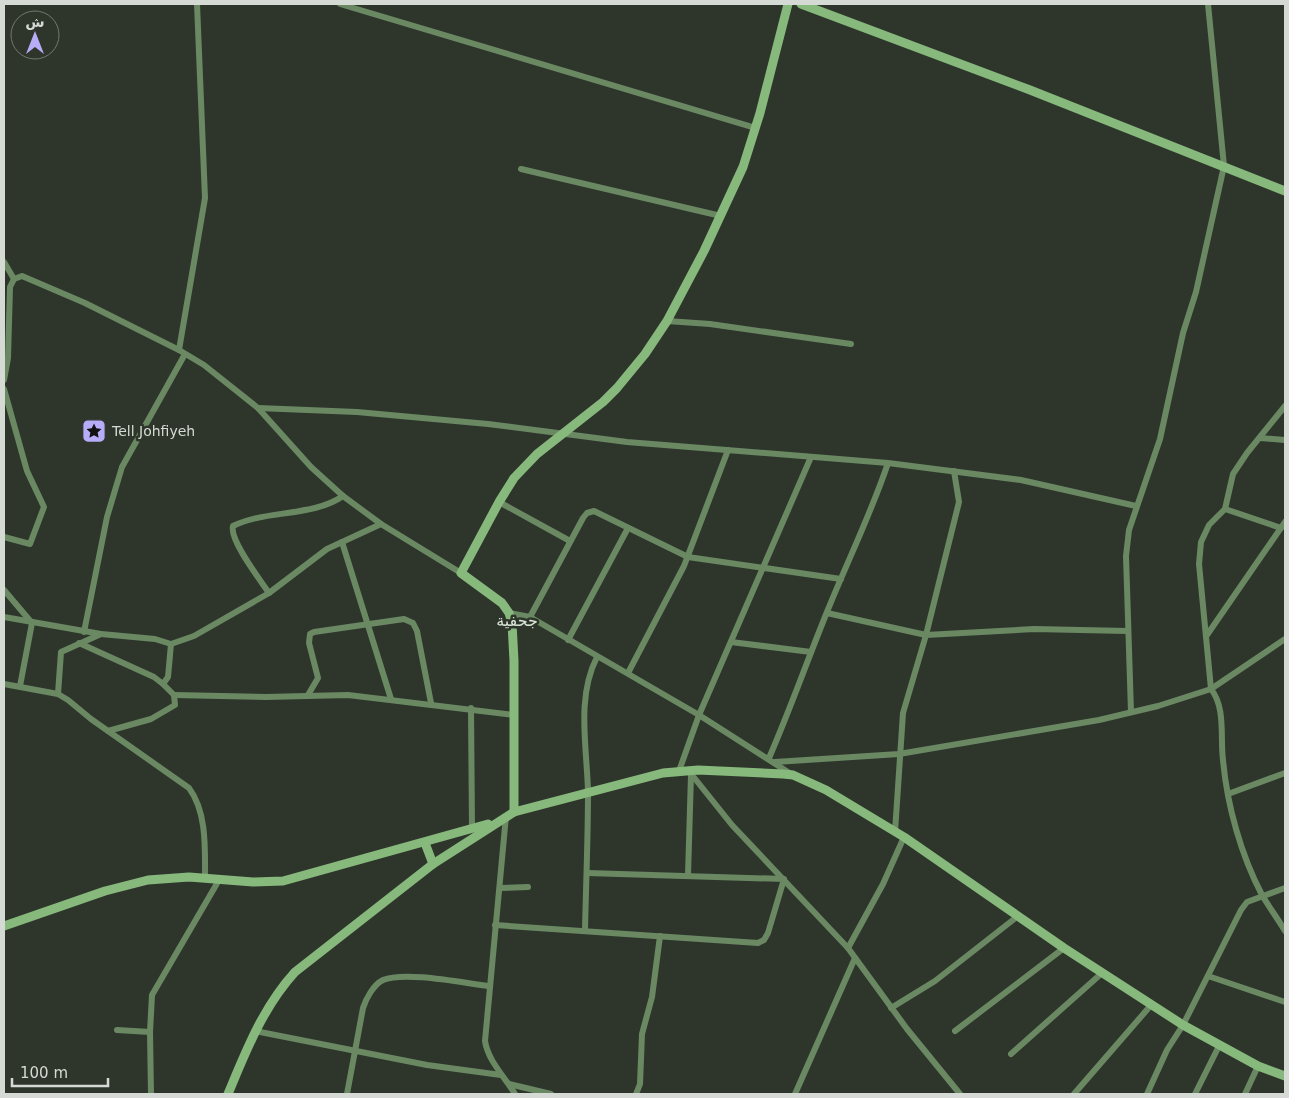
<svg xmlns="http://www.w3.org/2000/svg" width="1289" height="1098" viewBox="0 0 1289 1098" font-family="'DejaVu Sans','Noto Sans Arabic',sans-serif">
<rect width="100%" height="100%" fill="#2e362c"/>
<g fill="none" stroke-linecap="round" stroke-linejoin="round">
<g stroke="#6a8963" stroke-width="6">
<path d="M 340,4 L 756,128"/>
<path d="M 521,169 L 721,216"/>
<path d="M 4,262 L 14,279"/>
<path d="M 667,321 L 710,324 L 851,344"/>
<path d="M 179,350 L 205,198 L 197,4"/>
<path d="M 4,380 L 8,358 L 10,287 L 14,279 L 22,276 L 85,303 L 179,350 L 204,365 L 258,408 L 311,467 L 343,496 L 381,524 L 461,573"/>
<path d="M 4,389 L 27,471 L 44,507 L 30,544 L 4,537"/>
<path d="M 1285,406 L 1247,453 L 1233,474 L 1225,509 L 1209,525 L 1201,542 L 1199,564 L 1211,689 C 1226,708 1220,737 1223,760 C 1227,805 1241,855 1262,895 C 1269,907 1278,919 1285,931"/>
<path d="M 258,408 L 357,412 L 488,424 L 627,442 L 888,463 L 1021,480 L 1136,506"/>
<path d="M 1260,438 L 1285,440"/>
<path d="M 499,502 L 570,541"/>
<path d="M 1225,509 L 1281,528"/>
<path d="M 342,542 L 391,699"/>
<path d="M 4,590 L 32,623 L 20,686"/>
<path d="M 269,593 C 261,581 229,540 233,526 C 264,510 313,517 343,496"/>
<path d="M 509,613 L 530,617 L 699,715 L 791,774"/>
<path d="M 827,613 L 926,635 L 1034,629 L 1127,631"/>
<path d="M 4,617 L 101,634 L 155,639 L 171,644 L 194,636 L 269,593 L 327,549 L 381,524"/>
<path d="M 530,617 L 583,518 L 587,513 L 594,511 L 688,557 L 841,579"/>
<path d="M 84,632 L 107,517 L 122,467 L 185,354"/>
<path d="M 1207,635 L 1285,522"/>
<path d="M 568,640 L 628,528"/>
<path d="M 731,642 L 811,652"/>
<path d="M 79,643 L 154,677 L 163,684"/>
<path d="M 628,673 L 684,566 L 728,450"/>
<path d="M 4,684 L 58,694 L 68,700 L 91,719 L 189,788 C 207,812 205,849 205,878"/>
<path d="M 58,694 L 61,652 L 101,634"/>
<path d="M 174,695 L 266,697 L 348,695 L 514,715"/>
<path d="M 308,695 L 318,678 L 309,643 L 310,634 L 314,632 L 404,619 L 413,623 L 417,631 L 431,703"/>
<path d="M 471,708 L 472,828"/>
<path d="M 1131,712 L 1126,556 L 1129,530 L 1160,439 L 1183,333 L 1196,292 L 1224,166 L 1208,4"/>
<path d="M 108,731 L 151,719 L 175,705 L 174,695 L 163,684 L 168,677 L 171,644"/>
<path d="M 769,758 C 790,710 807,661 827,612 C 847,562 871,514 888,463"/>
<path d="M 775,762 L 899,754 L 1099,720 L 1158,706 L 1211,689 L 1285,639"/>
<path d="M 688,770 L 732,825 L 848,948 L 907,1029 L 960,1094"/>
<path d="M 679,771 L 699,715 L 811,457"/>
<path d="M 1228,794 L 1285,773"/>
<path d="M 506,816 L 485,1041 C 488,1061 505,1077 515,1094"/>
<path d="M 895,832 L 903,713 L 926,635 L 959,502 L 954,471"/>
<path d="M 688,875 L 691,775"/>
<path d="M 500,888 L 528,887"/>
<path d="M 495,925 L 758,943 L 764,940 L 768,933 L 784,879 L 587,873"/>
<path d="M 585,930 C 586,884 588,838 588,792 C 587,747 576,698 597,657"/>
<path d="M 848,948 L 883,884 L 904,837"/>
<path d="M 1208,976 L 1285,1002"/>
<path d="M 891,1008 L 935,981 L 1018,916"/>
<path d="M 117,1030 L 150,1032"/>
<path d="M 255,1031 L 427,1065 L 501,1075"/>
<path d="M 955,1031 L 1064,948"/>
<path d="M 1011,1054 L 1102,973"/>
<path d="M 509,1084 L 551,1094"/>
<path d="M 151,1094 L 150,1032 L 152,995 L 219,880"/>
<path d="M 347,1094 L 363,1008 C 366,999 373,985 383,980 C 405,971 463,983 488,986"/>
<path d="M 636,1094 L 640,1084 L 642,1034 L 652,997 L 660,936"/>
<path d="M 795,1094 L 855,958"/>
<path d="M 1074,1094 L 1152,1004"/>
<path d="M 1147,1094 L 1167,1050 L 1183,1025 L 1241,910 L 1247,902 L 1285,888"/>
<path d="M 1195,1094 L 1219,1046"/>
<path d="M 1245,1094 L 1258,1066"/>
</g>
<g stroke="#87b97c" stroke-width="9">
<path d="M 801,4 L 1030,90 L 1285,191"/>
<path d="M 514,812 L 514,661 L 512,623 L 509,613 L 502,603 L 461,573 L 499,502 L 514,478 L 537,454 L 603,402 L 617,388 L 645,354 L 667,321 L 704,251 L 743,167 L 760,113 L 788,4"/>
<path d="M 425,843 L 433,864"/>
<path d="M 4,926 L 105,891 L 148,880 L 189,877 L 253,882 L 283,881 L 488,824"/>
<path d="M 228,1094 C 246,1051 263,1007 295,972 L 433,864 L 514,812 L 663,773 L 698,770 L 783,774 L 793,775 L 826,790 L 904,837 L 1064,948 L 1183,1025 L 1258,1066 L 1285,1076"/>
</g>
</g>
<defs>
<g id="sight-square" transform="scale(1.25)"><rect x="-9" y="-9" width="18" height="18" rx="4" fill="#b6acf8" stroke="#2e362c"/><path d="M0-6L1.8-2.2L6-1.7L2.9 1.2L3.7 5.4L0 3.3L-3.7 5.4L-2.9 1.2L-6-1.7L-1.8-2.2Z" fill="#111"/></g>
</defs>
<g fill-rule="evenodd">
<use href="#sight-square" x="94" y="431"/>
</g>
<g text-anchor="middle" stroke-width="5" stroke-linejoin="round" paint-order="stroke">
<g font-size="14" fill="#d5dad4" stroke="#2e362c" text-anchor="start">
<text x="112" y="436">Tell Johfiyeh</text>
</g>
<g font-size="16" fill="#d9e4d7" stroke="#2e362c">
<text x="517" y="626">جحفية</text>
</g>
</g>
<rect width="1289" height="1098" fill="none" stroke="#d5dad4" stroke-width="10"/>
<g transform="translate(35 35)"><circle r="24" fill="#2e362c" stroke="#71786f"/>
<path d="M0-4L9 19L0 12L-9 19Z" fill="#b6acf8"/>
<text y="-8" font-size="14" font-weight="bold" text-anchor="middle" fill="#d5dad4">ش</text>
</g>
<path d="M12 1078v8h96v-8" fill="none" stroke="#d5dad4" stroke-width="2.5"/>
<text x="20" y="1078" font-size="15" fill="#d5dad4" stroke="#2e362c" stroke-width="4" paint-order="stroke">100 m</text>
</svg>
